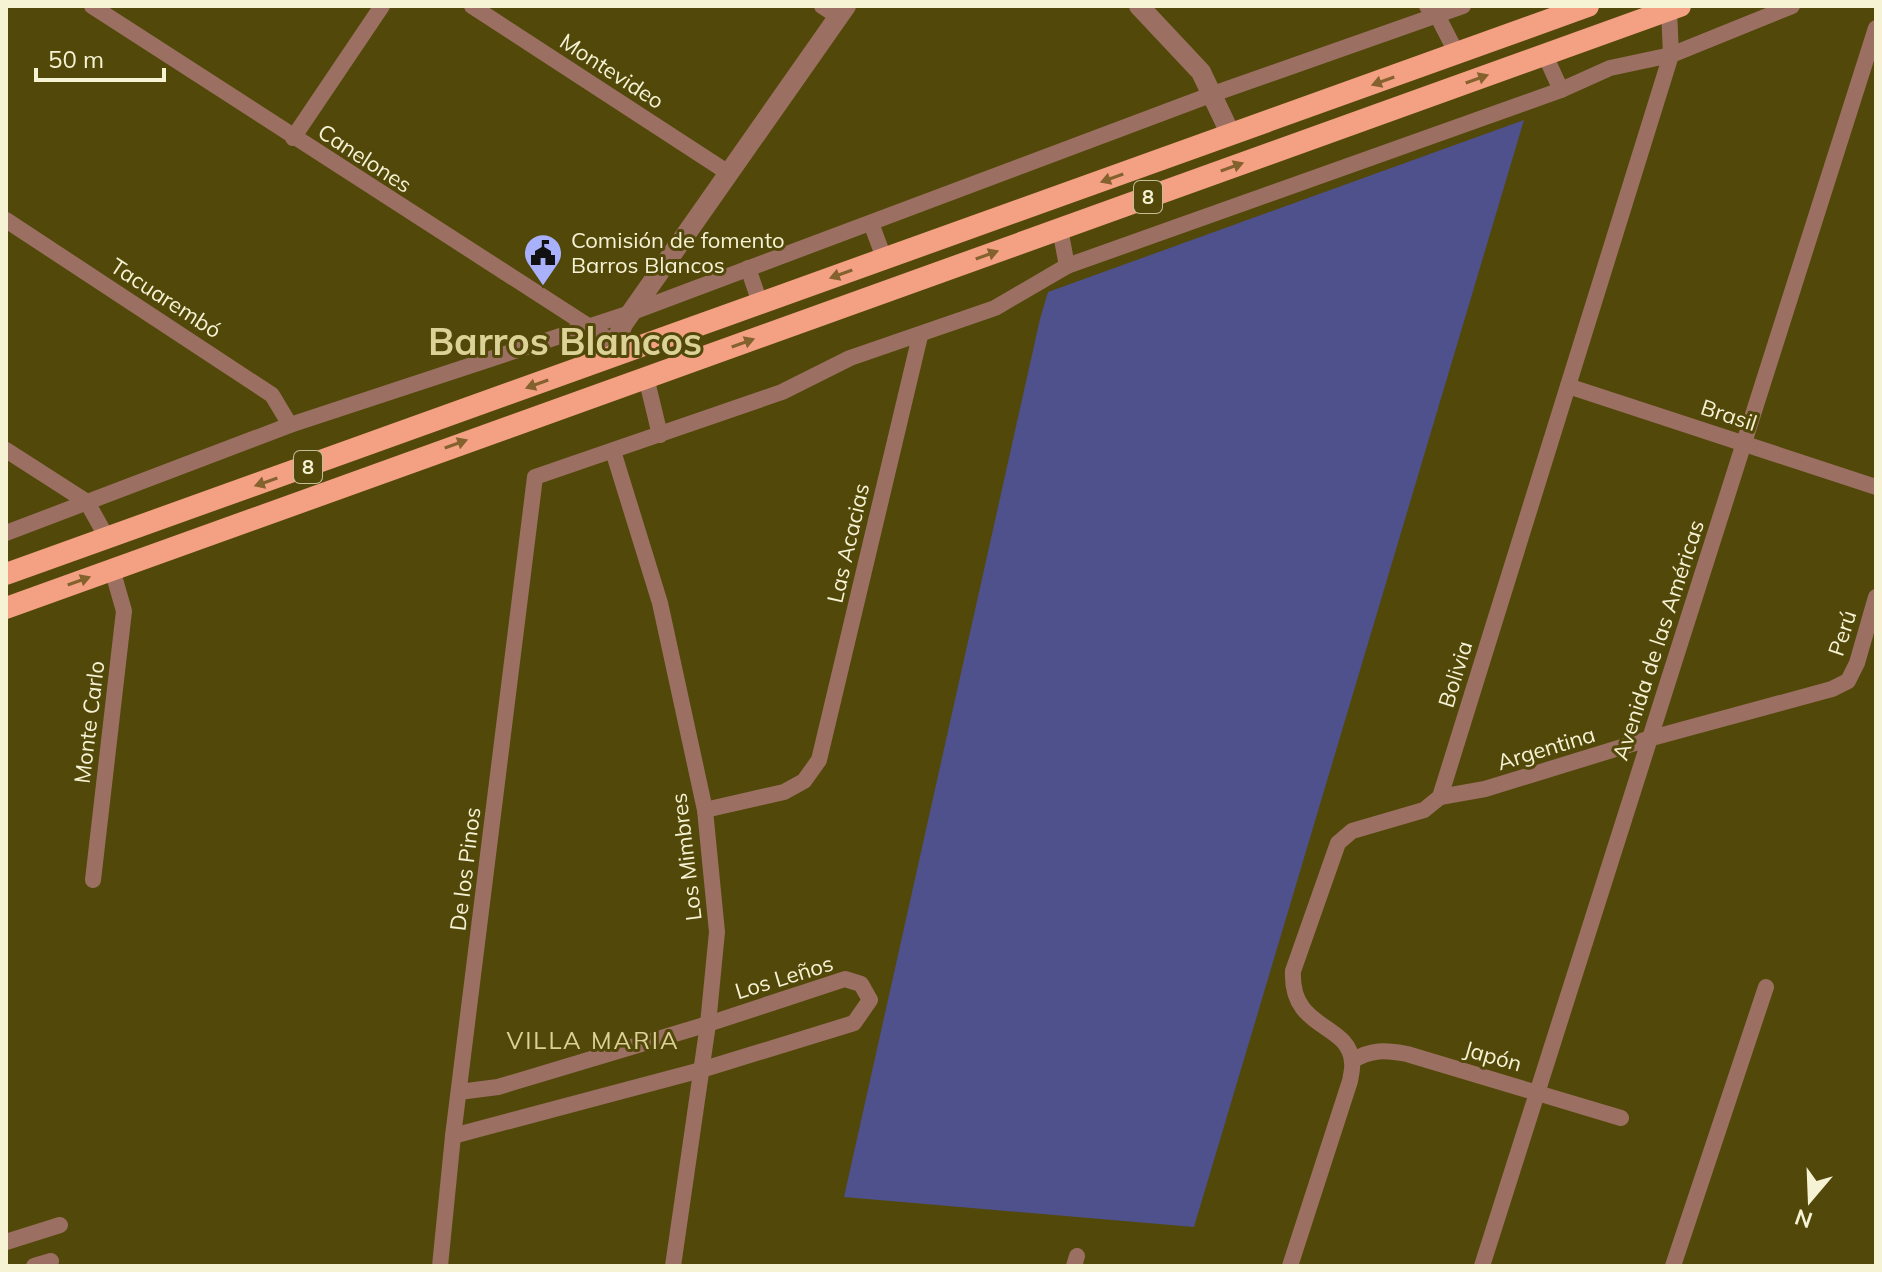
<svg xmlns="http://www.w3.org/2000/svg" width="1882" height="1272" viewBox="0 0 1882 1272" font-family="Mulish,sans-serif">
<rect width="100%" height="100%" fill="#52480a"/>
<path fill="#4e518c" d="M 1524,120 L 1194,1227 L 844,1197 L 1040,319 L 1048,292 Z"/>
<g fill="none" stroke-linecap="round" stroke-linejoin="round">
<g stroke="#9b7062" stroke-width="16">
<path d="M 92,6 L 616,344"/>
<path d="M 472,6 L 727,172"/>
<path d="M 822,6 L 839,17"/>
<path d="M 1427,6 L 1437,15 L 1457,54"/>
<path d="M 1545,55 L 1561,90 L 1610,68 L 1671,55 L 1792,6"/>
<path d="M 293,138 L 382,6"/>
<path d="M 6,220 L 272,395 L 290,425"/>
<path d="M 871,223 L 884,258"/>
<path d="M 1067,266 L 1561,90"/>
<path d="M 748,268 L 760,303"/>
<path d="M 646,377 L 660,435"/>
<path d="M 1568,386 L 1876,487"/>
<path d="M 6,450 L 87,502 L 107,538"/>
<path d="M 613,451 L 660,603 L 705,810 L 717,932 L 708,1024 L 673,1266"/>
<path d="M 6,533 L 290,425 L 630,313 L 1213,94 L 1463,6"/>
<path d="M 1440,797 L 1485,789 L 1648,739 L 1832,689 L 1848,681 L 1857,663 L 1876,597"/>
<path d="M 705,810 L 784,792 L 804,781 L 819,760 L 920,336"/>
<path d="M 93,880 L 124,611 L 112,569"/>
<path d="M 1352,1061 C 1371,1049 1386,1050 1407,1054 L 1621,1118"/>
<path d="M 453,1136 L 701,1070 L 854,1023 L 870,1000 L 861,984 L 845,979 L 708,1024 L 498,1087 L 459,1092"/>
<path d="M 6,1242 L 60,1225"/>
<path d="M 34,1266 L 51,1261"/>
<path d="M 440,1266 L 453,1136 L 535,477 L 782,392 L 850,358 L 995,308 L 1067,266 L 1060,229"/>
<path d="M 1074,1266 L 1077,1256"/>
<path d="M 1290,1266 L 1350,1081 C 1351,1075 1353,1067 1352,1062 C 1349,1022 1290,1031 1293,971 L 1338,843 L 1352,831 L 1424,810 L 1440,797 L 1671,55 L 1669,10"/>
<path d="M 1482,1266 L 1876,28"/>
<path d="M 1673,1266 L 1766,987"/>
</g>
<g stroke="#9b7062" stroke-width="20">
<path d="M 1139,6 L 1201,72 L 1231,135"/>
<path d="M 610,357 L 623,324 L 846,6"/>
</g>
<g stroke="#f4a083" stroke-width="22">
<path d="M 6,574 L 1588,6"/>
<path d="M 6,608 L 1680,6"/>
</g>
</g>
<defs><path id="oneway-solid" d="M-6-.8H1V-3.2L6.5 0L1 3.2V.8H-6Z" transform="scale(2)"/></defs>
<g fill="#83622e">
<use href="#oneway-solid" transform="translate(1477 79) rotate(-20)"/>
<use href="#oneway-solid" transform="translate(1383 81) rotate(160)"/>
<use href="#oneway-solid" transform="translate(1232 167) rotate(-20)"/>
<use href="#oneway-solid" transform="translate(1112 178) rotate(160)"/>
<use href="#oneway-solid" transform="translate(987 255) rotate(-20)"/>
<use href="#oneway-solid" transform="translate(841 274) rotate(160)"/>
<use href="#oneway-solid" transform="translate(743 343) rotate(-20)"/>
<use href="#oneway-solid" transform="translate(537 384) rotate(160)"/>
<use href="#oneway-solid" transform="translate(456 444) rotate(-20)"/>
<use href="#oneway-solid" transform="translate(266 482) rotate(161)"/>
<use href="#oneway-solid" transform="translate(79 581) rotate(-20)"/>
</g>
<defs>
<g id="civic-pin" transform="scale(2)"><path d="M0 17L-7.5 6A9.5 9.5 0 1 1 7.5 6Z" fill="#a9b0fc" stroke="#52480a"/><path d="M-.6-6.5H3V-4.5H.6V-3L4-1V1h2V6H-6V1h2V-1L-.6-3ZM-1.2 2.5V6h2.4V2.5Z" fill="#111"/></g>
</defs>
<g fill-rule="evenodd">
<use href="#civic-pin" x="543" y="253"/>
</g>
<g text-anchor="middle" stroke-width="6" stroke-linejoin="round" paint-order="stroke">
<g fill="#52480a" stroke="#c5bf97" stroke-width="2">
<rect x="1134" y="181" width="28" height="32" rx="6"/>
<rect x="294" y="451" width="28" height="32" rx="6"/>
</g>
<g font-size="20" font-weight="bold" fill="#f6f2d4">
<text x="1148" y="204">8</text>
<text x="308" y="474">8</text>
</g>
<g font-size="22" fill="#f6f2d4" stroke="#52480a">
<text transform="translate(612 71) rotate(33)" y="8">Montevideo</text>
<text transform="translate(365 158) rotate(33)" y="8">Canelones</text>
<text transform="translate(166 298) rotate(33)" y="8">Tacuarembó</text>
<text transform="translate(1729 415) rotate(18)" y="8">Brasil</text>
<text transform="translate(848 543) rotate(-77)" y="8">Las Acacias</text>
<text transform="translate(1842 633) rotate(-72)" y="8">Perú</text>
<text transform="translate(1658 640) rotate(-72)" y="8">Avenida de las Américas</text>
<text transform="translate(1455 674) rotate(-73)" y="8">Bolivia</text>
<text transform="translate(89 722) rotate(-83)" y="8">Monte Carlo</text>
<text transform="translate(1546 748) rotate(-17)" y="8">Argentina</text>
<text transform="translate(686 857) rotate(-97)" y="8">Los Mimbres</text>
<text transform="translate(465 869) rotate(-83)" y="8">De los Pinos</text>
<text transform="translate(784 977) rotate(-17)" y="8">Los Leños</text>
<text transform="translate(1493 1056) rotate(16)" y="8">Japón</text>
</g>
<g font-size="22" fill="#f6f2d4" stroke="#52480a" text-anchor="start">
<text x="571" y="248">Comisión de fomento<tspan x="571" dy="25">Barros Blancos</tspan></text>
</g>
<g font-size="24" letter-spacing="2" fill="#dcd297" stroke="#52480a">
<text x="593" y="1049">VILLA MARIA</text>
</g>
<g font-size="38" font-weight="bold" fill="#dcd297" stroke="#52480a">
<text x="565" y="355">Barros Blancos</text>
</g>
</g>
<rect width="1882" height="1272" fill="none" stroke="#f6f2d4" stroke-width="16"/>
<g transform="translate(1810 1200) rotate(199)" stroke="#52480a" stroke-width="6" paint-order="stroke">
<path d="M0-6L14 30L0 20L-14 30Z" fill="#f6f2d4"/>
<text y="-12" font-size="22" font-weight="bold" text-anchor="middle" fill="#f6f2d4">N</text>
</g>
<path d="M36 68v12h128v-12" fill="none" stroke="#f6f2d4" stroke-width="4"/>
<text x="48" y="68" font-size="24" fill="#f6f2d4" stroke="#52480a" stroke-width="6" paint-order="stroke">50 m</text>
</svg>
